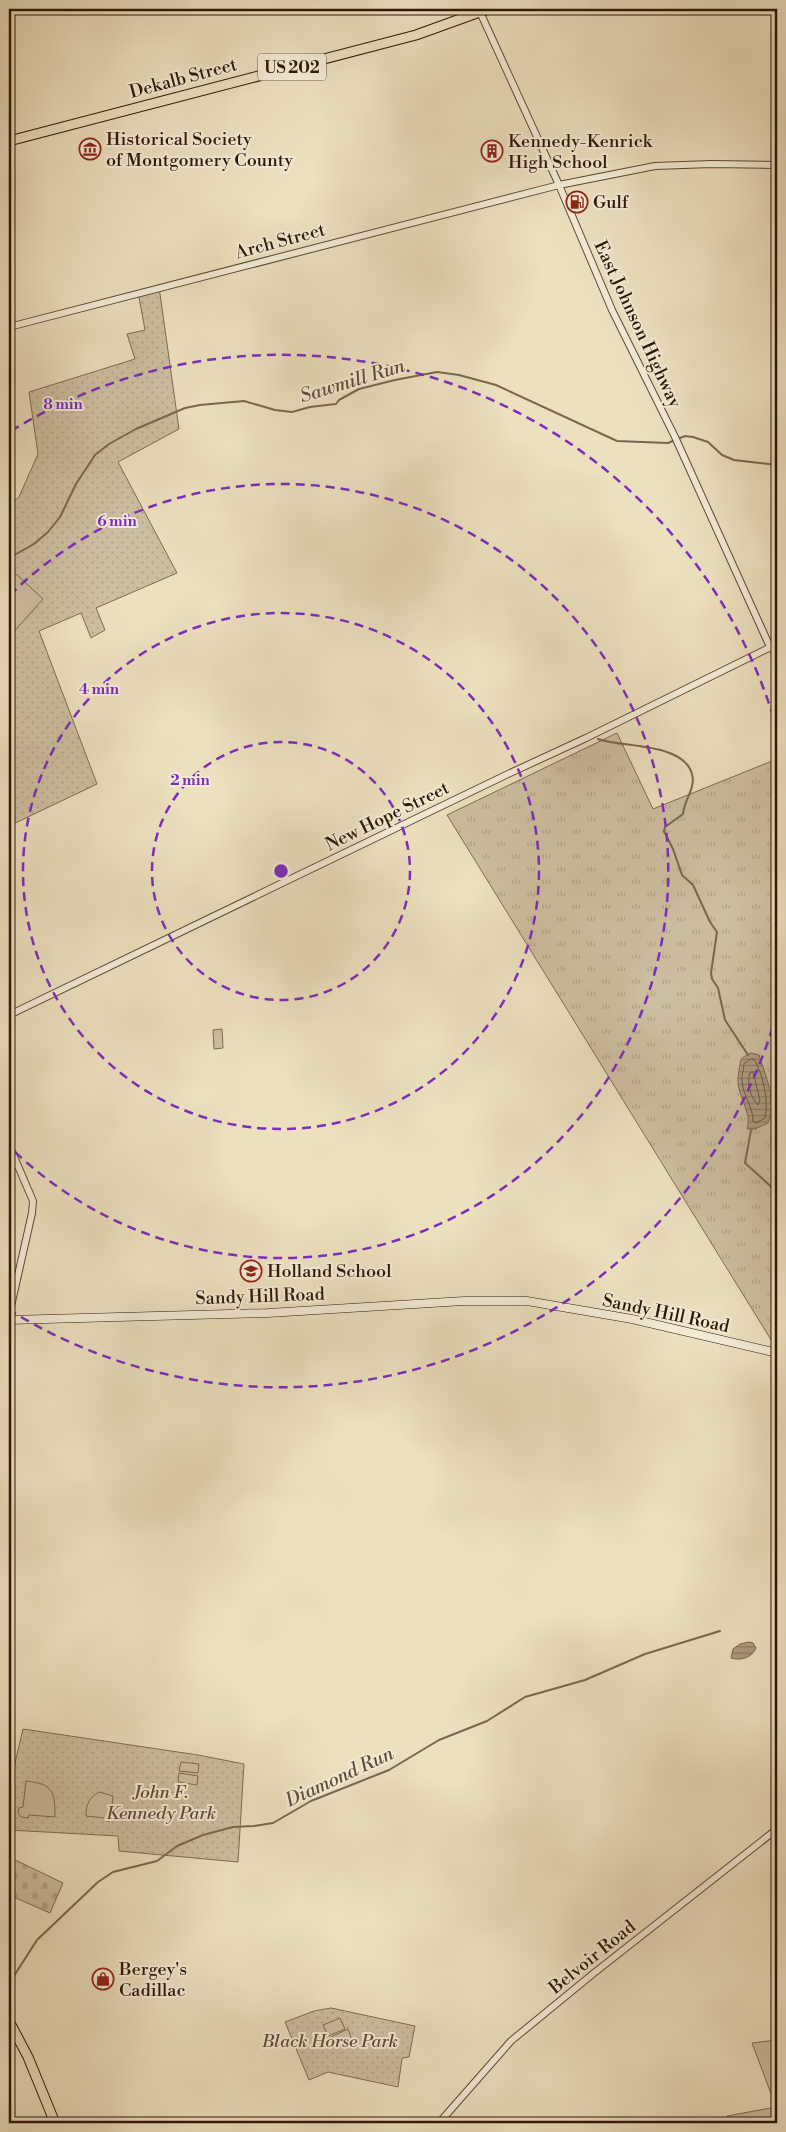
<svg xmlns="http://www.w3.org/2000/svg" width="786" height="2132" viewBox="0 0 786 2132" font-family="'Libre Bodoni',serif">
<defs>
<pattern id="grass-tufts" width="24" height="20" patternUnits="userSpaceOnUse" patternTransform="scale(1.25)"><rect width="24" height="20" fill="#ccbea0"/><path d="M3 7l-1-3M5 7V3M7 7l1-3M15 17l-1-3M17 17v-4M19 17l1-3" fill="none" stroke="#b0a388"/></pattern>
<pattern id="cemetery-stones" width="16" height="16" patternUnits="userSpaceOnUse" patternTransform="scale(1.25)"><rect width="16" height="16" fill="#ccbea0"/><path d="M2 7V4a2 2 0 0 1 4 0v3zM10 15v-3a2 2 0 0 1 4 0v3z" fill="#b0a388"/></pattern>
<pattern id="park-dots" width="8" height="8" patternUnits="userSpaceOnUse" patternTransform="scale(1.25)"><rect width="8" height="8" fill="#ccbea0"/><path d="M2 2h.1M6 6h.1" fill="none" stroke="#b0a388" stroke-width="1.8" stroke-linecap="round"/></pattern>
<pattern id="water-rules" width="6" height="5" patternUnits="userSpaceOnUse" patternTransform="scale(1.25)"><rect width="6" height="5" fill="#ac9b80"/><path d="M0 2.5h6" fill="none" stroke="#8c7d67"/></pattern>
</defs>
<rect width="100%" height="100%" fill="#ece0bf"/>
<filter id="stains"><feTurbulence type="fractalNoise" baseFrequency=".004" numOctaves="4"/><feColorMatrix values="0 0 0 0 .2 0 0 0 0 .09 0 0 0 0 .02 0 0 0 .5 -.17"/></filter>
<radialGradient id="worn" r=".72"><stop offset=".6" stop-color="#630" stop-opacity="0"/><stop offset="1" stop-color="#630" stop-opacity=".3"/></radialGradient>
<path fill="url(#grass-tufts)" stroke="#7e6a53" d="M 617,733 L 653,809 L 777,759 L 777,1344 L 773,1343 L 447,815 Z"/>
<path fill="url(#cemetery-stones)" stroke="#7e6a53" d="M 9,1857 L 63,1883 L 50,1913 L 9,1895 Z"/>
<g fill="url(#park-dots)" stroke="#7e6a53">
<path d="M 159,287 L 179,429 L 118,462 L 177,573 L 96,608 L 105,630 L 91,638 L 81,613 L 39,631 L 97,784 L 9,826 L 9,505 L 19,497 L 38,454 L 29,392 L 135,359 L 127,334 L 145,330 L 138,292 Z"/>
<path d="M 23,1729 L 198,1755 L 244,1764 L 238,1862 L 119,1851 L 118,1836 L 9,1830 L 9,1781 L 11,1780 Z"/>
<path d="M 331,2008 L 415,2026 L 409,2057 L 402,2058 L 398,2087 L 328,2072 L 309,2080 L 285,2022 L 314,2011 Z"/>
</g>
<g fill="#ccbea0" stroke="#7e6a53">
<path d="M 14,572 L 43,599 L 9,637 L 9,578 Z"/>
<path d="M 222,1029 L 223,1048 L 214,1049 L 213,1030 Z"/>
<path d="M 181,1762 L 199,1764 L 198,1773 L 179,1771 Z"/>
<path d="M 179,1773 L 198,1776 L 197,1785 L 178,1782 Z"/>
<path d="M 26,1781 C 53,1784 55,1791 55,1817 L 29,1815 L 28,1818 L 21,1817 L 18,1813 L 19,1808 L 23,1807 Z"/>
<path d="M 99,1792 L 113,1796 L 111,1814 L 113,1815 L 110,1821 L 106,1821 L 105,1818 L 86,1816 C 86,1804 89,1798 99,1792 Z"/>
<path d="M 340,2018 L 345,2029 L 328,2036 L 323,2025 Z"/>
<path d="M 348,2029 L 352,2040 L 333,2048 L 329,2038 Z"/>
<path d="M 777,2040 L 777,2123 L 730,2123 L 727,2116 L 776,2107 L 752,2043 Z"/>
</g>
<g fill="url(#water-rules)" stroke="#7a664f">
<path d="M 751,1053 L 759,1055 C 765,1075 778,1101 768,1123 L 755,1129 L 747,1129 C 748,1124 749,1118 747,1113 C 743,1096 735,1089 739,1071 C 741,1058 739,1059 751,1053 Z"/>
<path d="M 749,1642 L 753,1643 L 756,1648 C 752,1658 740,1661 731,1658 L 733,1649 L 740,1644 Z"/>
</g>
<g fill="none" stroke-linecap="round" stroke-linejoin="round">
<g stroke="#6e5843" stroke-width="1">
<path d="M 751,1059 L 754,1059 C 763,1074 769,1101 765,1118 L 756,1123 L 753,1121 C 753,1107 743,1095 742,1081 C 741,1075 744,1070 744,1064 Z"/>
<path d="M 753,1072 L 760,1100 L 758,1105 C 751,1099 746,1082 750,1073 Z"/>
</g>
<g stroke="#7a664f" stroke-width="2">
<path d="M 9,558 L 34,544 L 48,532 L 60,517 L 76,484 L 95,455 L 109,444 L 136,429 L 185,408 L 200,405 L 244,401 L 275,410 L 292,412 L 310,407 L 336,404 L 339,400 L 359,389 L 395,380 L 437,372 L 459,375 L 496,385 L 617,441 L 668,443 L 685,436 L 693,437 L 708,442 L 722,455 L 734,460 L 777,465"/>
<path d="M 598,739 C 622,748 683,742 692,774 C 696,788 684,800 683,814 L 665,827 L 664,831 L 673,849 L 682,875 L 693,885 L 710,922 L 717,932 L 711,973 L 712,979 L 718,988 L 725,1020 L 748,1055"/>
<path d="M 751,1130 L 745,1163 L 777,1192"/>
<path d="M 9,1989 L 12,1979 L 37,1940 L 98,1882 L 113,1872 L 157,1861 L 177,1846 L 203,1835 L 233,1827 L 254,1826 L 273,1823 L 311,1801 L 389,1770 L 439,1740 L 487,1721 L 525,1697 L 585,1680 L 645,1654 L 720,1631"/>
</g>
<g stroke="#5e4834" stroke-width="8">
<g id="tertiary">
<path d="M 480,12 L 559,185 L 612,310 L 675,437 L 770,647 L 777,654"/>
<path d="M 9,327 L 559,185 L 655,166 L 711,164 L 777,165"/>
<path d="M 9,1015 L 508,774 L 586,738 L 777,644"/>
<path d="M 9,1145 L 33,1201 L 32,1213 L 9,1315"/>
<path d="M 439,2123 L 511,2041 L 594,1973 L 777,1829"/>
</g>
</g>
<g stroke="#2f1606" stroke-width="9">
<path id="secondary" d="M 9,1320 L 268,1313 L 464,1301 L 527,1301 L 632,1319 L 777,1353"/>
</g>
<g stroke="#2f1606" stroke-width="11">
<path id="primary" d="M 9,2021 L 28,2057 L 55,2123"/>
</g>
<g stroke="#2f1606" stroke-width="11">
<path id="trunk" d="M 9,141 L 416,35 L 488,9"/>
</g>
<use href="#tertiary" stroke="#f3ebd5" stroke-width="6"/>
<use href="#secondary" stroke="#f3ebd5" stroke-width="8"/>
<use href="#primary" stroke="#ece0bf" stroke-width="9"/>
<use href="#trunk" stroke="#ece0bf" stroke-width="9"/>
</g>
<g fill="none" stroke="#7b2cbf" stroke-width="2.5" stroke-dasharray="9 6">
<circle cx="281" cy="871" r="129"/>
<circle cx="281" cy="871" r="258"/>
<path d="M10 595A387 387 0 1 1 10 1147"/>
<path d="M777 1013A516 516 0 0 1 11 1311M11 431A516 516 0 0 1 777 729"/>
</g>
<defs>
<g id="museum-ring" transform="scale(1.125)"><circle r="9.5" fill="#f3ebd5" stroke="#8f2418" stroke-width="1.5"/><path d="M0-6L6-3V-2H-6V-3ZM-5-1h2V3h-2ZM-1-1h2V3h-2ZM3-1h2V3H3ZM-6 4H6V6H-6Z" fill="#8f2418"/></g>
<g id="building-ring" transform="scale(1.125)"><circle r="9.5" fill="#f3ebd5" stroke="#8f2418" stroke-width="1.5"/><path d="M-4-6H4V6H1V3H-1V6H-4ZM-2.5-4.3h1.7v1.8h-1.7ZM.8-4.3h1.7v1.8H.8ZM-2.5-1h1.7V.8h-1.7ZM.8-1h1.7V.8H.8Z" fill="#8f2418"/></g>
<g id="fuel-ring" transform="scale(1.125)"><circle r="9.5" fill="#f3ebd5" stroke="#8f2418" stroke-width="1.5"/><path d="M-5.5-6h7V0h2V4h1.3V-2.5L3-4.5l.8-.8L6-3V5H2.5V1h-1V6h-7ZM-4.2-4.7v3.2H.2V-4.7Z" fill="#8f2418"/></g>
<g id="school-ring" transform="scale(1.125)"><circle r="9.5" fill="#f3ebd5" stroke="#8f2418" stroke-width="1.5"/><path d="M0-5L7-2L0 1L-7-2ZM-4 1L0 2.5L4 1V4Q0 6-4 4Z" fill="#8f2418"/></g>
<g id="shop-ring" transform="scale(1.125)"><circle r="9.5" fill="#f3ebd5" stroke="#8f2418" stroke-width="1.5"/><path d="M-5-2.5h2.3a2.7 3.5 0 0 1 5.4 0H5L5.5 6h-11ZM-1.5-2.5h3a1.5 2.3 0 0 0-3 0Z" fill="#8f2418"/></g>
</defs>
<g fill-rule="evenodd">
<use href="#museum-ring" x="90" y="149"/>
<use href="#building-ring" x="492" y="151"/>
<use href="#fuel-ring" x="577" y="202"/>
<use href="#school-ring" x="251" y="1271"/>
<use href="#shop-ring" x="103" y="1979"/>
</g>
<g text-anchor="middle" stroke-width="4" stroke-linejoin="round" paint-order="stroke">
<rect fill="#f3ebd5" stroke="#6a5644" stroke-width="1" x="258" y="53.5" width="68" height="27" rx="4"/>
<g font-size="16" font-weight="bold" fill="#2f1606">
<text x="292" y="73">US 202</text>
</g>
<g font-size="18" fill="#2f1606" stroke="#f3ebd5">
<text transform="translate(183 78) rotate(-15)" y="6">Dekalb Street</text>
<text transform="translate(280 241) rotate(-15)" y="6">Arch Street</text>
<text transform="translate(638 324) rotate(65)" y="6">East Johnson Highway</text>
<text transform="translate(387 816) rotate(-26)" y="6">New Hope Street</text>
<text transform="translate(260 1296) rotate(-2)" y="6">Sandy Hill Road</text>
<text transform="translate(666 1313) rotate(12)" y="6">Sandy Hill Road</text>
<text transform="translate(592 1957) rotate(-39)" y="6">Belvoir Road</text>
</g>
<g font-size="18" fill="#2f1606" stroke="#f3ebd5" text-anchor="start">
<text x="106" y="145">Historical Society<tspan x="106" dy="21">of Montgomery County</tspan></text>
<text x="508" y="147">Kennedy-Kenrick<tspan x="508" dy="21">High School</tspan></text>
<text x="593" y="208">Gulf</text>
<text x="267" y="1277">Holland School</text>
<text x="119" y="1975">Bergey's<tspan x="119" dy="21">Cadillac</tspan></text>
</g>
<g font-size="18" font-style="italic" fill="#5e4834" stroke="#f3ebd5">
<text x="161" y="1798">John F.<tspan x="161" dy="21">Kennedy Park</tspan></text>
<text x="330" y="2047">Black Horse Park</text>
</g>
<g font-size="19" font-style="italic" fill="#614b37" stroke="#f3ebd5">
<text transform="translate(352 380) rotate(-17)" y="7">Sawmill Run</text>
<text transform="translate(339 1776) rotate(-25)" y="7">Diamond Run</text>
</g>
</g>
<circle cx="281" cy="871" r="8" fill="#7b2cbf" stroke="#f3ebd5" stroke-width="2.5"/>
<g font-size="15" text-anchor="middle" font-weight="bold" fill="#7b2cbf" stroke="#f3ebd5" stroke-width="4" stroke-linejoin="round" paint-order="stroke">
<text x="63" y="409">8 min</text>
<text x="117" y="526">6 min</text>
<text x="99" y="694">4 min</text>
<text x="190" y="785">2 min</text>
</g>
<rect width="786" height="2132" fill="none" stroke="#ece0bf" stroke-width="30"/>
<rect x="10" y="10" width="766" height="2112" fill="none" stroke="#2f1606" stroke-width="2.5"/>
<rect x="15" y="15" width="756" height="2102" fill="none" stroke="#2f1606"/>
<rect width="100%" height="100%" filter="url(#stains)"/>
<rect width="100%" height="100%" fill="url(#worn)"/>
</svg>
